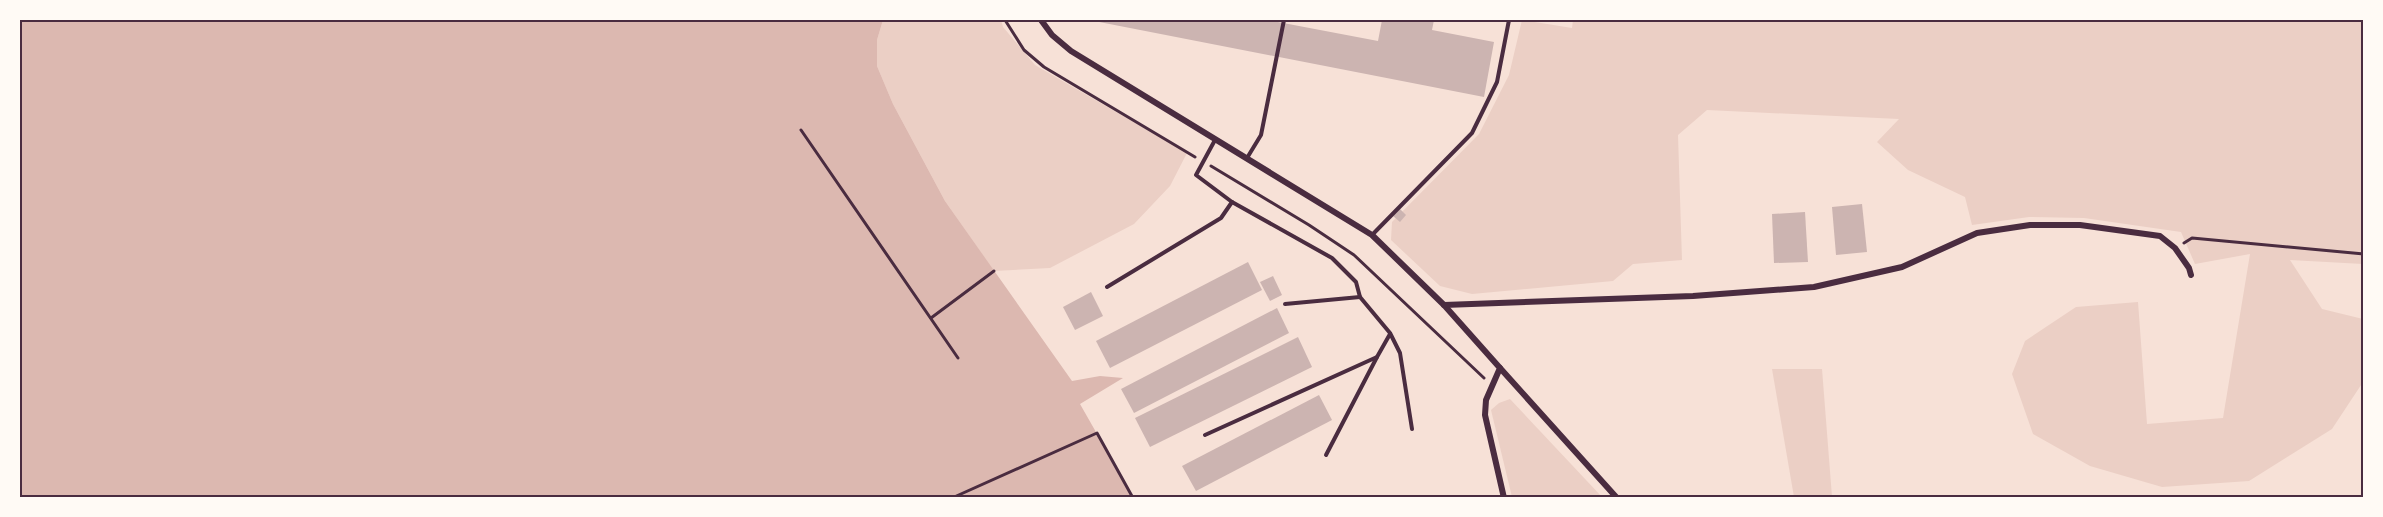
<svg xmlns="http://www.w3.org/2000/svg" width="2383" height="517" viewBox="0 0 2383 517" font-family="Commissioner,sans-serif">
<rect width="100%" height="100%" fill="#f7e1d7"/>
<g fill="#ebcfc5">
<path d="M 883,20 L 1001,20 L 1003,27 L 1035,65 L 1187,153 L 1170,186 L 1134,224 L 1050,268 L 994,271 L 945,201 L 893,104 L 877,66 L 877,40 Z"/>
<path d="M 1522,20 L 1572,28 L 1573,20 L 2363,20 L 2363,264 L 2290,260 L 2322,309 L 2363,319 L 2363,382 L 2332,429 L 2249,481 L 2162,487 L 2090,466 L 2033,434 L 2012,374 L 2025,341 L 2076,307 L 2138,302 L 2147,424 L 2223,418 L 2250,254 L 2195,264 L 2181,232 L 2084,218 L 2029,217 L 1972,225 L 1965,197 L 1908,170 L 1877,142 L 1899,119 L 1707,110 L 1678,135 L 1682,260 L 1633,264 L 1613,281 L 1472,294 L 1440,286 L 1391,240 L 1392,222 L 1479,134 L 1509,75 Z"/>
<path d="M 1772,369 L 1822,369 L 1832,497 L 1794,497 Z"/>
<path d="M 1510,399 L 1602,497 L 1512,497 L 1491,410 L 1499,403 Z"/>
</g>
<path fill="#dcb8b0" d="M 20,20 L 883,20 L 877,40 L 877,66 L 893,104 L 945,201 L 1072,381 L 1100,376 L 1123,378 L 1080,404 L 1133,497 L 20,497 Z"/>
<g fill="#ccb4b1">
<path d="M 1089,20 L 1268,20 L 1378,41 L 1382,20 L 1434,20 L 1432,30 L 1494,42 L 1484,97 Z"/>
<path d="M 1862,204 L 1867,252 L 1836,255 L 1832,207 Z"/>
<path d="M 1400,209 L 1406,215 L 1400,222 L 1393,216 Z"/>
<path d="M 1805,212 L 1808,262 L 1774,263 L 1772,214 Z"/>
<path d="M 1248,262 L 1262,290 L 1110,368 L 1096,341 Z"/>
<path d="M 1273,276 L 1282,295 L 1270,301 L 1260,282 Z"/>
<path d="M 1091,292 L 1103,316 L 1075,330 L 1063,307 Z"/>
<path d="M 1277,308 L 1289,333 L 1134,413 L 1121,389 Z"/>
<path d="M 1298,337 L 1312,367 L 1150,447 L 1135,418 Z"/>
<path d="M 1319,395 L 1332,420 L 1196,491 L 1182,466 Z"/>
</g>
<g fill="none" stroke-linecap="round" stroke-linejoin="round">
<g stroke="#4a2c40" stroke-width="3">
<path d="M 1005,20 L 1024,50 L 1044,67 L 1195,157"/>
<path d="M 801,130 L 958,358"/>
<path d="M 1211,166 L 1309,225 L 1354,255 L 1484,378"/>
<path d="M 2184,243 L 2192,238 L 2364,254"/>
<path d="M 931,318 L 994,271"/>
<path d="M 952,498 L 1097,433 L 1133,498"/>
</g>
<g stroke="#4a2c40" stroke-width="4">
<path d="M 1215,140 L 1196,175 L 1232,202 L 1332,258 L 1356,282 L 1360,297 L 1390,333 L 1400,353 L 1412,429"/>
<path d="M 1247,158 L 1261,135 L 1284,20"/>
<path d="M 1372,235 L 1472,133 L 1497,82 L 1509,20"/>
<path d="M 1107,287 L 1221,218 L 1232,202"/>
<path d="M 1285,304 L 1360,297"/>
<path d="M 1205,435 L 1377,357 L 1390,334"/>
<path d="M 1326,455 L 1377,357"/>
</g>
<g stroke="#4a2c40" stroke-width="6">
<path d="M 1041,20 L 1052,35 L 1071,51 L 1372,235 L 1444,305 L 1500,368 L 1486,400 L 1485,415 L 1504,498"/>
<path d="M 1444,305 L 1693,296 L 1814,287 L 1902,267 L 1977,233 L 2030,225 L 2080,225 L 2160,236 L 2175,248 L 2189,268 L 2191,275"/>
<path d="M 1500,368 L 1617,498"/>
</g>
</g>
<rect width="2383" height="517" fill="none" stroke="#fffaf5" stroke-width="42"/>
<rect x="21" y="21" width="2341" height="475" fill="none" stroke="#4a2c40" stroke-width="2"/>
</svg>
